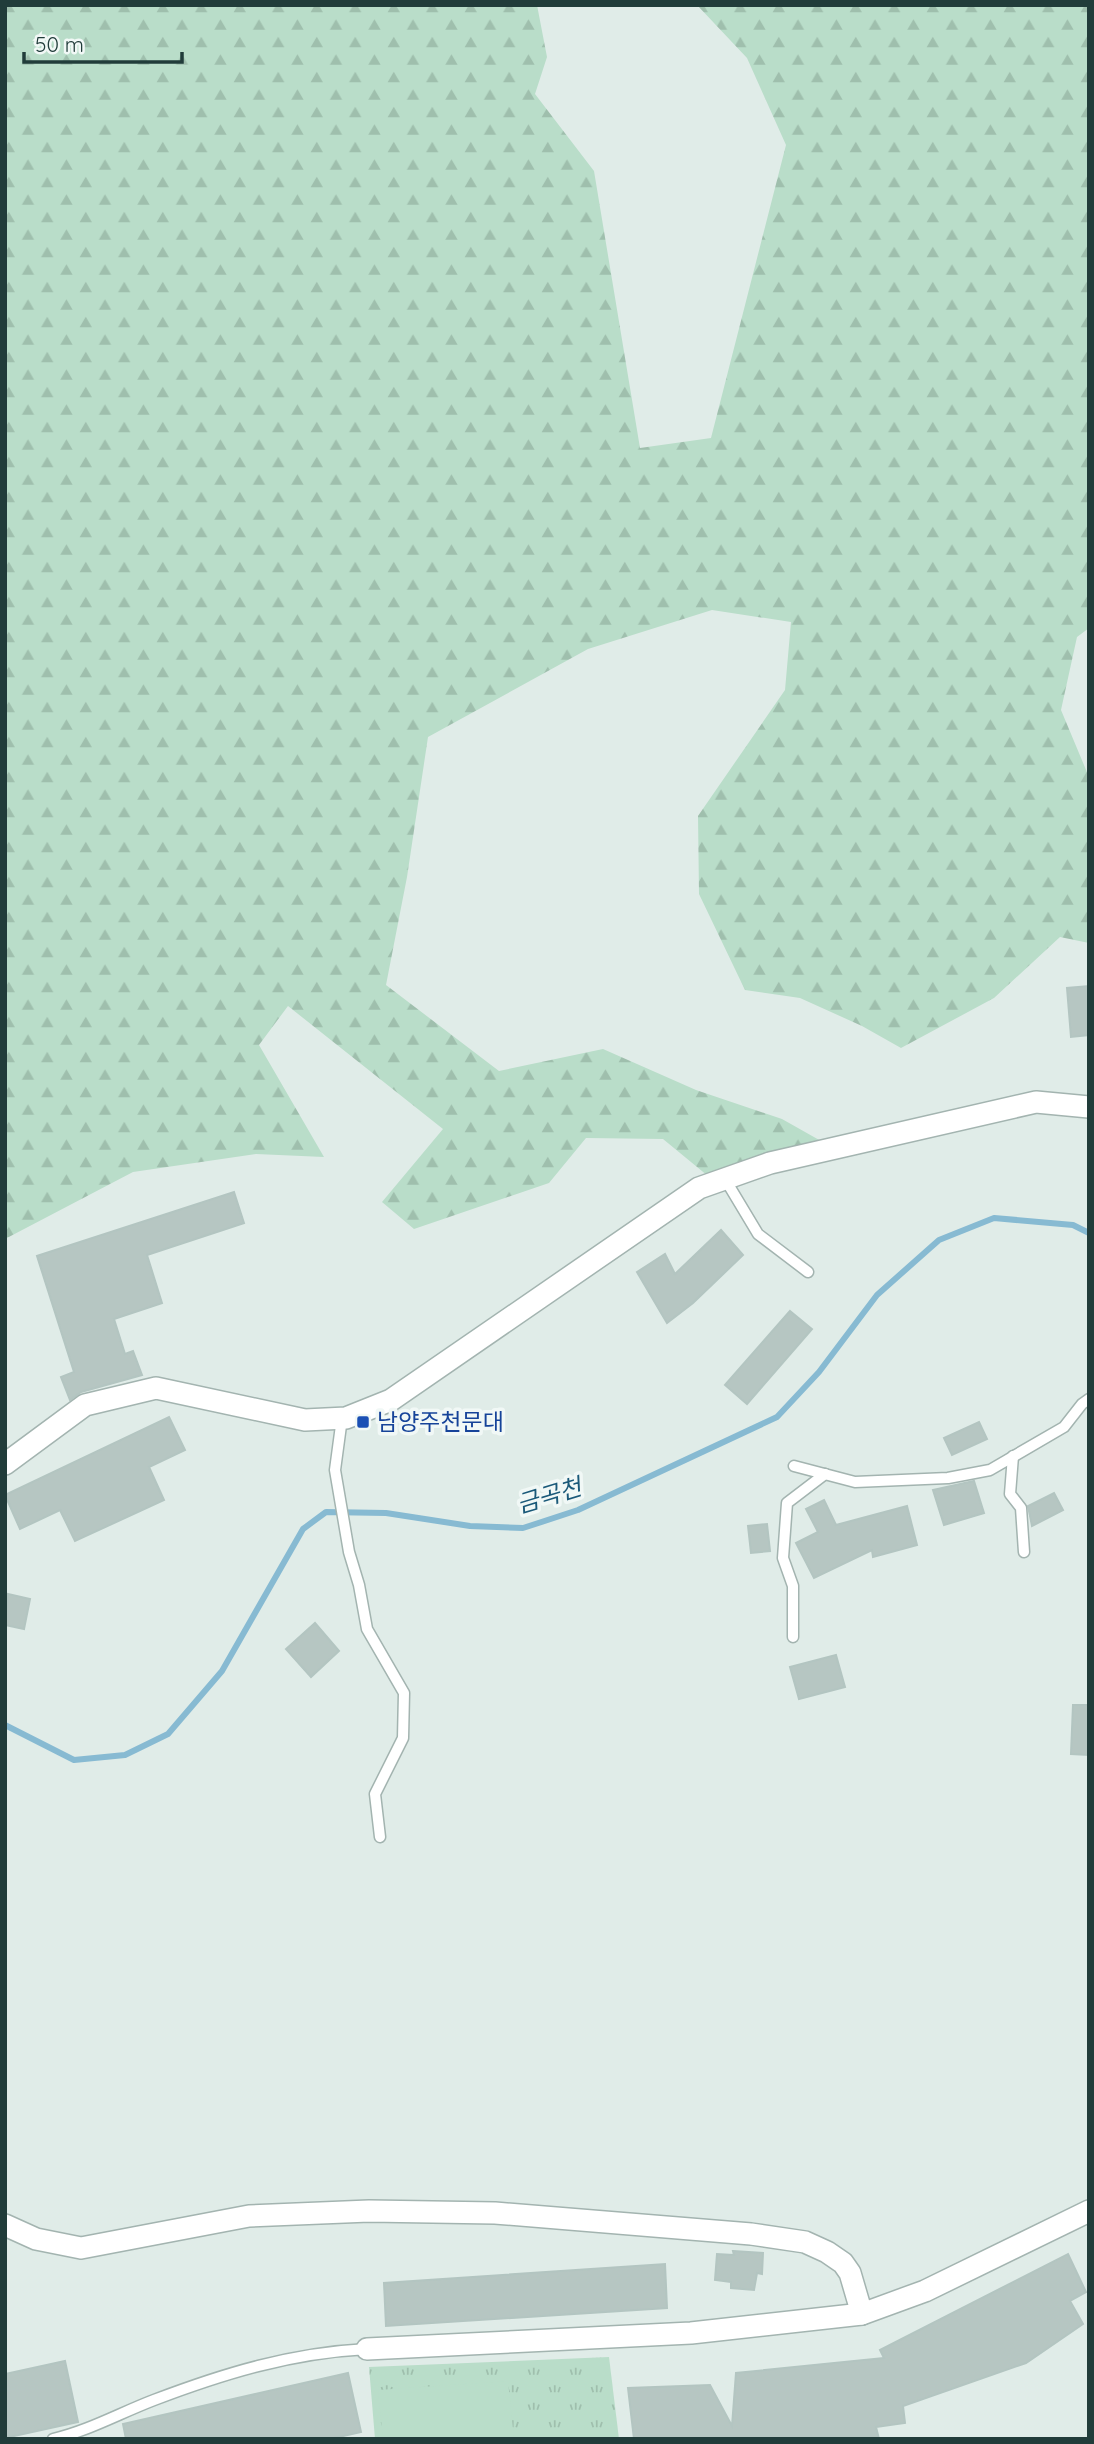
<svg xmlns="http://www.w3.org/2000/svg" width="1094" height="2444" viewBox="0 0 1094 2444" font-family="Quicksand,'Noto Sans KR',sans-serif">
<defs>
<pattern id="forest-firs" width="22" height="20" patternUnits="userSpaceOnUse" patternTransform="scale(1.75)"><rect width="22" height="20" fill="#b9ddc9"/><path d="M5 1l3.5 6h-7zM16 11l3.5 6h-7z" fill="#9fbfad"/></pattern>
<pattern id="park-tufts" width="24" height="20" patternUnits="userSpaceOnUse" patternTransform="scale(1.75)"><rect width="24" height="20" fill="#b9ddc9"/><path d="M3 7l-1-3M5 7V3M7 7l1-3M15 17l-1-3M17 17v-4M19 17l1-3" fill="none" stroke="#9fbfad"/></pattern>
</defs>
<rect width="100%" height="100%" fill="#e0ece8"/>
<path fill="url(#forest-firs)" d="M 5,5 L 537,5 L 547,57 L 535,94 L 594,171 L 640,448 L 711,438 L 786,145 L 747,58 L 697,5 L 1089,5 L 1089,628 L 1077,637 L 1061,710 L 1089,777 L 1089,943 L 1060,937 L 994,998 L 901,1048 L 862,1026 L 800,998 L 745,990 L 699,894 L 698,816 L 785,690 L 791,622 L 712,610 L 588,649 L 428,737 L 407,877 L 386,985 L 499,1071 L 603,1049 L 696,1090 L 782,1119 L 821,1141 L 708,1176 L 663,1139 L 586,1138 L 549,1183 L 414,1229 L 382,1202 L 443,1129 L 288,1006 L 259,1045 L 324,1157 L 256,1154 L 133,1172 L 5,1239 Z"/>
<path fill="url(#park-tufts)" d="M 609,2357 L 619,2439 L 375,2439 L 369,2367 Z"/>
<path fill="#b9ddc9" d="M 508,2381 L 514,2439 L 383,2439 L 378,2390 Z"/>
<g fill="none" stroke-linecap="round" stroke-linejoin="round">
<path stroke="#87bad2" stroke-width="6" d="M 5,1725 L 74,1760 L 125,1755 L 168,1734 L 222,1671 L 303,1529 L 326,1512 L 386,1513 L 470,1526 L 523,1528 L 578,1510 L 777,1417 L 819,1372 L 877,1295 L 939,1240 L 994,1218 L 1073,1225 L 1089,1233"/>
</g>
<g fill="#b6c6c2" stroke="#b3c5c1" stroke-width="2">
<path d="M 1089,986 L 1089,1035 L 1071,1037 L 1067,988 Z"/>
<path d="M 234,1192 L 244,1223 L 147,1255 L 162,1303 L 114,1319 L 125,1354 L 133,1351 L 142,1375 L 81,1392 L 70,1400 L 61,1377 L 74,1372 L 37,1256 Z"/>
<path d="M 721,1230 L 743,1255 L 693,1303 L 667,1323 L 637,1272 L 665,1254 L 675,1274 Z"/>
<path d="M 790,1311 L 812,1329 L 747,1404 L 725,1385 Z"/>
<path d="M 169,1417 L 185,1450 L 149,1467 L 164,1500 L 75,1541 L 60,1510 L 20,1529 L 5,1495 Z"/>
<path d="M 979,1422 L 987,1439 L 952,1455 L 944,1438 Z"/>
<path d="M 974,1481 L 984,1513 L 944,1525 L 933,1490 Z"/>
<path d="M 1054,1493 L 1063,1510 L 1032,1526 L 1028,1506 Z"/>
<path d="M 824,1500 L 836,1525 L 907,1506 L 917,1545 L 873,1557 L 872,1550 L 814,1578 L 796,1543 L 818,1532 L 806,1509 Z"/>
<path d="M 767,1524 L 770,1551 L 751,1553 L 748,1526 Z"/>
<path d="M 8,1594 L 30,1599 L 24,1629 L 5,1625 Z"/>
<path d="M 315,1623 L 339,1651 L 311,1677 L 286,1649 Z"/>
<path d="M 836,1655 L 845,1687 L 799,1699 L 790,1667 Z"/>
<path d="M 1073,1705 L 1089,1705 L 1089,1755 L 1071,1754 Z"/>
<path d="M 733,2251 L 763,2253 L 762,2274 L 757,2273 L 754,2290 L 731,2288 L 731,2282 L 715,2280 L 717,2254 L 734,2255 Z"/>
<path d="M 1068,2254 L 1086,2292 L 1070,2301 L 1083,2324 L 1026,2363 L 903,2406 L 905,2423 L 876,2427 L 879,2439 L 634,2439 L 628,2388 L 710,2385 L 732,2426 L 736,2373 L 884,2358 L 880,2350 Z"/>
<path d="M 665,2264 L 667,2308 L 386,2326 L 384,2283 Z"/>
<path d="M 65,2361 L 78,2422 L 5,2438 L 5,2374 Z"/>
<path d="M 348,2373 L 361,2432 L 330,2439 L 126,2439 L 123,2424 Z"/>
</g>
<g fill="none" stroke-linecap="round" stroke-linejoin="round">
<g stroke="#a3b4b0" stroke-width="13">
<g id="service">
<path d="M 725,1179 L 758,1234 L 808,1272"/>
<path d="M 342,1418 L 335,1470 L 349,1552 L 359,1585 L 367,1629 L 404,1693 L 403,1738 L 375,1794 L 380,1837"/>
<path d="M 1013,1456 L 1010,1494 L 1021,1508 L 1024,1552"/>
<path d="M 794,1466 L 855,1482 L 948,1478 L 990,1470 L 1064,1427 L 1082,1404 L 1089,1399"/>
<path d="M 793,1637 L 793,1586 L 783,1558 L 787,1503 L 825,1474"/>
<path d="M 53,2439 C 88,2431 120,2413 154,2400 C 225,2373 291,2353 367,2349"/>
</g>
</g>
<g stroke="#a3b4b0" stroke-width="24">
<g id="minor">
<path d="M 5,1464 L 85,1405 L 156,1388 L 305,1420 L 346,1418 L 391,1400 L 699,1188 L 770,1163 L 1036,1102 L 1089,1107"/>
<path d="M 5,2225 L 36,2239 L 81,2248 L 249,2216 L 369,2211 L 495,2213 L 751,2234 L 805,2242 L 827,2252 L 843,2263 L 850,2273 L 862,2314"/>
<path d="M 367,2349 L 691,2333 L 862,2314 L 925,2291 L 1089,2211"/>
</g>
</g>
<use href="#service" stroke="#fff" stroke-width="10"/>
<use href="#minor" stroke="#fff" stroke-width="21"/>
</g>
<rect fill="#1a4fb4" stroke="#f1f8f6" stroke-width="2.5" x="356" y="1415" width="14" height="14" rx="3.5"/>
<g text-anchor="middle" stroke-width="7" stroke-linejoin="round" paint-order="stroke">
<g font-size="23" fill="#164399" stroke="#f1f8f6" text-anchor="start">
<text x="377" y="1430">남양주천문대</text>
</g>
<g font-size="24" font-style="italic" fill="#1a5979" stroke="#f1f8f6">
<text transform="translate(549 1496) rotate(-17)" y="8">금곡천</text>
</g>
</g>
<rect width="1094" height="2444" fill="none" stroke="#213c3a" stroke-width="14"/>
<path d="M24 52v10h158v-10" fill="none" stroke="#213c3a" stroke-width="3.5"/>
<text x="35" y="52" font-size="21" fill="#213c3a" stroke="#f1f8f6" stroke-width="5" paint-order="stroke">50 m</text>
</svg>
